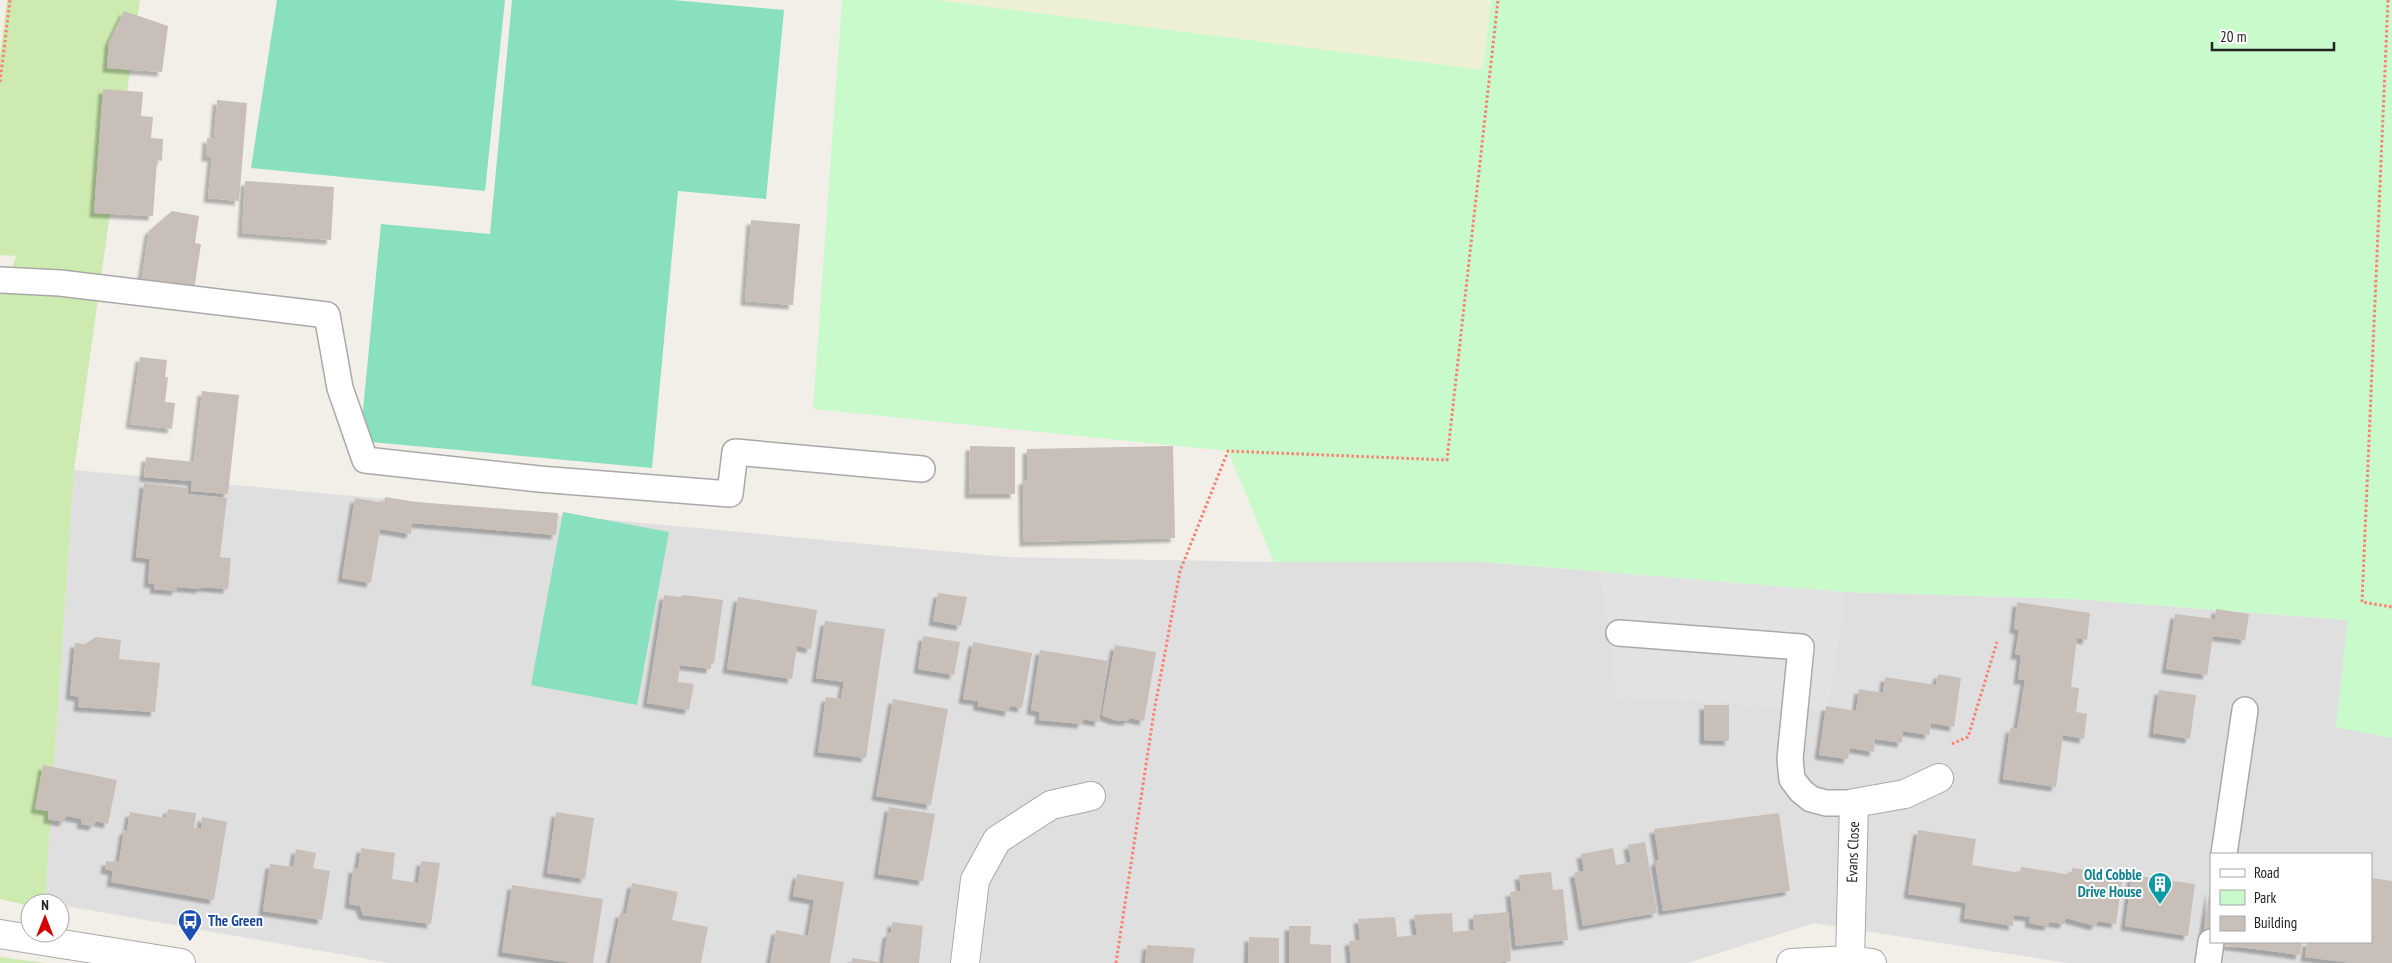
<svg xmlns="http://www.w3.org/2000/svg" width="2392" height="963" viewBox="0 0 2392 963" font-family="'PT Sans Narrow',sans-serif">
<defs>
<filter id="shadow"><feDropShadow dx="-4.5" dy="4.5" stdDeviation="1" flood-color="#0004"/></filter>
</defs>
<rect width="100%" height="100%" fill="#f2efe9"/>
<path fill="#e0dfdf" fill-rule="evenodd" d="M 74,470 L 1007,557 L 1274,562 L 1485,562 L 1846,592 L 2075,599 L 2348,620 L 2336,726 L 2392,738 L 2392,963 L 2067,963 L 1814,923 L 1688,963 L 390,963 L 60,905 L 60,903 L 45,902 ZM 2211,854 L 2371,854 L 2371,942 L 2211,942 Z"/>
<path fill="#eef0d5" d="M 935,0 L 1491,0 L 1483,70 Z"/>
<g fill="#cdebb0">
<path d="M 7,0 L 140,0 L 74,470 L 45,902 L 30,903 L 30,906 L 0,899 L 0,289 L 5,288 L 16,256 L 0,255 L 0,55 Z"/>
<path d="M 0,957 L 46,963 L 0,963 Z"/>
</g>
<path fill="#c8facc" d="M 842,0 L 935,0 L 1483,70 L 1491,0 L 2392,0 L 2392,738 L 2336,727 L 2348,620 L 2075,599 L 1846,592 L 1485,562 L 1274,562 L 1228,451 L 813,409 Z"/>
<g fill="#88e0be">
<path d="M 277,0 L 505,0 L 485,191 L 251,168 Z"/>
<path d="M 512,0 L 673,0 L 784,10 L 766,199 L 678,191 L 652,468 L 360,441 L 381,224 L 490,234 Z"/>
<path d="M 563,512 L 669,532 L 637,705 L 531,685 Z"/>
</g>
<path fill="#e2e2e2" d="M 1600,572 L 1846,592 L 1828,710 L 1617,697 Z"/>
<g fill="#c7bfb8" filter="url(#shadow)">
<path d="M 124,11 L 168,26 L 162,72 L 107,68 L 109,42 Z"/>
<path d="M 103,89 L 143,92 L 141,116 L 153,117 L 151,138 L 163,139 L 162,161 L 157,160 L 153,216 L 94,213 Z"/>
<path d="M 217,100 L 247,103 L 239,201 L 208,198 L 212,157 L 206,157 L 207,138 L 214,139 Z"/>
<path d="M 245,181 L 334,187 L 331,240 L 242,233 Z"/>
<path d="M 172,211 L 199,216 L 195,243 L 201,244 L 194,290 L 141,282 L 149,231 Z"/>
<path d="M 751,220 L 800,224 L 793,305 L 745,301 Z"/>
<path d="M 140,357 L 167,360 L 165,377 L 168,377 L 165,402 L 175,403 L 172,429 L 130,424 Z"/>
<path d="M 202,391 L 239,395 L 228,494 L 191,491 L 192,481 L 144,477 L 146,457 L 194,462 Z"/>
<path d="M 970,446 L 1015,447 L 1015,494 L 969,494 Z"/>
<path d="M 1173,446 L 1175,538 L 1024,542 L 1023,480 L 1027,480 L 1027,449 Z"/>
<path d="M 144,483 L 188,488 L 187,494 L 227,498 L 220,557 L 231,558 L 228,589 L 201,587 L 201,589 L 177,587 L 176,591 L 154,589 L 155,584 L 148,583 L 150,559 L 136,557 Z"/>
<path d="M 385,497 L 416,502 L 558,513 L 556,535 L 412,523 L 411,534 L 380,529 L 371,583 L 342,578 L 355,498 L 384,503 Z"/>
<path d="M 938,593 L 967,597 L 961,626 L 933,621 Z"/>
<path d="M 664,595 L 679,597 L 684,595 L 723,600 L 714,663 L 711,664 L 711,669 L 680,665 L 678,682 L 694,684 L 689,710 L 647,703 Z"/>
<path d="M 738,597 L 817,610 L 811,649 L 797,646 L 792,679 L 727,669 Z"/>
<path d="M 2017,602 L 2090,613 L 2087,640 L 2077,638 L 2071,687 L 2079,688 L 2076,712 L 2087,714 L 2084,739 L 2063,735 L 2056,787 L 2003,779 L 2010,728 L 2017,729 L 2025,680 L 2018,680 L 2021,655 L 2015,655 L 2019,630 L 2014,629 Z"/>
<path d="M 2216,609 L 2249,614 L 2245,640 L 2213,636 L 2207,675 L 2166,669 L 2175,614 L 2215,619 Z"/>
<path d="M 825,621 L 885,629 L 866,758 L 818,752 L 826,697 L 841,699 L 844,682 L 816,678 Z"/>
<path d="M 923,636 L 960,642 L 954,675 L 918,669 Z"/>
<path d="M 96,637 L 121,640 L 119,659 L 160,663 L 155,712 L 78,707 L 79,697 L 70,695 L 75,643 L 85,644 Z"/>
<path d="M 973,642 L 1032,653 L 1022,708 L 1010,706 L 1009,712 L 978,706 L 978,701 L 963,699 Z"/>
<path d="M 1115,645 L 1156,652 L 1144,721 L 1129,718 L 1128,721 L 1114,720 L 1102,715 Z"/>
<path d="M 1040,650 L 1108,661 L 1099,722 L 1083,719 L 1082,724 L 1039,720 L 1040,712 L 1031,710 Z"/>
<path d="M 1938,674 L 1961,678 L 1954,727 L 1931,723 L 1929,735 L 1903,731 L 1902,743 L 1875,739 L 1874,752 L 1850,748 L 1848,759 L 1819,755 L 1826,706 L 1856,711 L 1859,689 L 1883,693 L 1885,677 L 1936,685 Z"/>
<path d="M 2159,690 L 2196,695 L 2190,739 L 2153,733 Z"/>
<path d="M 893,699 L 948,709 L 931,805 L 876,796 Z"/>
<path d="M 1704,705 L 1729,705 L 1729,741 L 1704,740 Z"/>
<path d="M 43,765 L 117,780 L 108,824 L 96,821 L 93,826 L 81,824 L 82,819 L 66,816 L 64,822 L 48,819 L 48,811 L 35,809 Z"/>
<path d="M 889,807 L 935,814 L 923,881 L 878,874 Z"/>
<path d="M 168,809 L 196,813 L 194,828 L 201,828 L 202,817 L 227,822 L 214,900 L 111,882 L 113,871 L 105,869 L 106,861 L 119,862 L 124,830 L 127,830 L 130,812 L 166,818 Z"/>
<path d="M 556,812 L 594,818 L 585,879 L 547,873 Z"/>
<path d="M 1779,813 L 1790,891 L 1663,911 L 1655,862 L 1659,859 L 1654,829 Z"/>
<path d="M 1918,830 L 1976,839 L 1972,865 L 2020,873 L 2021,867 L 2072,875 L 2072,868 L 2123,875 L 2116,924 L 2098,921 L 2095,926 L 2066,918 L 2064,924 L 2049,922 L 2049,926 L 2039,925 L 2029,923 L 2030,917 L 2014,915 L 2013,926 L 1989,922 L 1964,918 L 1966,903 L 1908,894 Z"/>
<path d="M 1645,842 L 1657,913 L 1583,926 L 1574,873 L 1584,871 L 1581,854 L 1613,848 L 1616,865 L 1631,862 L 1628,845 Z"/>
<path d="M 361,848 L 395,853 L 392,879 L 418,883 L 421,861 L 440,863 L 431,924 L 363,915 L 360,906 L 349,904 L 353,868 L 358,869 Z"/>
<path d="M 296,849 L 316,853 L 313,868 L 330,871 L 322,920 L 263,911 L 270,864 L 293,867 Z"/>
<path d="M 1551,872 L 1553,890 L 1563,889 L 1568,940 L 1516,946 L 1510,892 L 1521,891 L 1519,875 Z"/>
<path d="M 797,874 L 844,882 L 830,963 L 770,963 L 776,930 L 808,936 L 814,900 L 793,896 Z"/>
<path d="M 2132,875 L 2195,884 L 2188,936 L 2125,926 Z"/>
<path d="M 2371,878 L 2392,881 L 2392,963 L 2352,963 L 2305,957 L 2307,942 L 2371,942 Z"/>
<path d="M 632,883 L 678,892 L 672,920 L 708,927 L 701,963 L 610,963 L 620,913 L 626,913 Z"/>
<path d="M 512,885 L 603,899 L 593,963 L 572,963 L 502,952 Z"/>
<path d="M 2210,888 L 2211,942 L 2302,942 L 2300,955 L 2202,942 Z"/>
<path d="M 1508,912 L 1511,961 L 1495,963 L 1351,963 L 1349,941 L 1360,940 L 1358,919 L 1395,917 L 1397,937 L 1417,935 L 1414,915 L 1452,913 L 1453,932 L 1474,930 L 1473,915 Z"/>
<path d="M 892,922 L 923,926 L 919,963 L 883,963 L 887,934 L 891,932 Z"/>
<path d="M 1289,926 L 1311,926 L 1310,944 L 1331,945 L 1331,963 L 1289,963 Z"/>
<path d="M 1249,937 L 1279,938 L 1279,963 L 1248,963 Z"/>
<path d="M 1147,945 L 1195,948 L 1193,963 L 1145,963 Z"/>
<path d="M 852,958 L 880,962 L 880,963 L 852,963 Z"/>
</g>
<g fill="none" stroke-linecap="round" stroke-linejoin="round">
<g stroke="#a9a9a9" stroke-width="28">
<g id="service">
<path d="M 0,280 L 60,283 L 327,315 L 340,388 L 365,460 L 539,479 L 730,494 L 735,452 L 922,469"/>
<path d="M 1619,633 L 1801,647 L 1790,759 L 1792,779 L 1801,791 L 1811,799 L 1826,803 L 1854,803"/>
<path d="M 2224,854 L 2245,710"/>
<path d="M 2208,963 L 2211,942"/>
</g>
</g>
<g stroke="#a9a9a9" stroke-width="30">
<g id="minor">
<path d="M 0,934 L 181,963"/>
<path d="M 1850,960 L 1854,803 L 1905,794 L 1939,778"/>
<path d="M 965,963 L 975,880 L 997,840 L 1051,805 L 1091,796"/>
<path d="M 1791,963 L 1850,960 L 1872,963"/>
</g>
</g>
<g stroke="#fa8072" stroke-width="3" stroke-dasharray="2.5 2.5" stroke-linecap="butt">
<path d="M 2388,0 L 2362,602 L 2392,607"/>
<path d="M 0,82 L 10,0"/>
<path d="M 1952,744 L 1968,737 L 1997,642"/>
<path d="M 1116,963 L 1154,712 L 1180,571 L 1228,451 L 1447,460 L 1498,0"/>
</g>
<use href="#service" stroke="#fff" stroke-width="25"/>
<use href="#minor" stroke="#fff" stroke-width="28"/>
</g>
<defs>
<g id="building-pin" transform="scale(1.25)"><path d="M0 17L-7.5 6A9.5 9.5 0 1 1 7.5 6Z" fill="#0f9aa8" stroke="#fff"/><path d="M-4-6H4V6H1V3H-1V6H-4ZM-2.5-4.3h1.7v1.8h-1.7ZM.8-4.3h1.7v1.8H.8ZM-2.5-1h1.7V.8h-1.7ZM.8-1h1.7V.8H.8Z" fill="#fff"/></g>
<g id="bus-pin" transform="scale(1.25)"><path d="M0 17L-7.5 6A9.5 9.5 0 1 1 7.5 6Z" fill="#1a4fb4" stroke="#fff"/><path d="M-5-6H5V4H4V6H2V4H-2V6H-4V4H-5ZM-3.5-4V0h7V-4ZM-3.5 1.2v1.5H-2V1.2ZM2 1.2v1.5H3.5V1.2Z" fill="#fff"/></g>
</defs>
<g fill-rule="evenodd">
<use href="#building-pin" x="2160" y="884"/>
<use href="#bus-pin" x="190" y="921"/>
</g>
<g text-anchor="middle" stroke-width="4" stroke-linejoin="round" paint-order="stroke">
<g font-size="15" fill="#222" stroke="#fff">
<text transform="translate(1853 852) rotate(-88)" y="5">Evans Close</text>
</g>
<g font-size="15" font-weight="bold" fill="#0d838f" stroke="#fff" text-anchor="end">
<text x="2142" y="880">Old Cobble<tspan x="2142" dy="17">Drive House</tspan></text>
</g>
<g font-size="15" font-weight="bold" fill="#164399" stroke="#fff" text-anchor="start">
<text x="208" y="926">The Green</text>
</g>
</g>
<rect x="2210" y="853" width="162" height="90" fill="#ffffff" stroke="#a7a7a7"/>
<rect x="2220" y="869" width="25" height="8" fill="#ffffff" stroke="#a7a7a7"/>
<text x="2254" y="878" font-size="15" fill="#222222">Road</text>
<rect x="2220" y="890" width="25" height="15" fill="#c8facc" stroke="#a7a7a7"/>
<text x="2254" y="903" font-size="15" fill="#222222">Park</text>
<rect x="2220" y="916" width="25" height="15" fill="#c7bfb8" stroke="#a7a7a7"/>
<text x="2254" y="928" font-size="15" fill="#222222">Building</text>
<g transform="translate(45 918)"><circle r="24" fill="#ffffff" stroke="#a7a7a7"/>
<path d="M0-4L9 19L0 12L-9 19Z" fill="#d40000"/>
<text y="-8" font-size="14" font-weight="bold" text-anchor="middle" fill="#222222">N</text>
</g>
<path d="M2212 42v8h122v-8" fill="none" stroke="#222222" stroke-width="2.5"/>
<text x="2220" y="42" font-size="15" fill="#222222" stroke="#ffffff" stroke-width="4" paint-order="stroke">20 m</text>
</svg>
